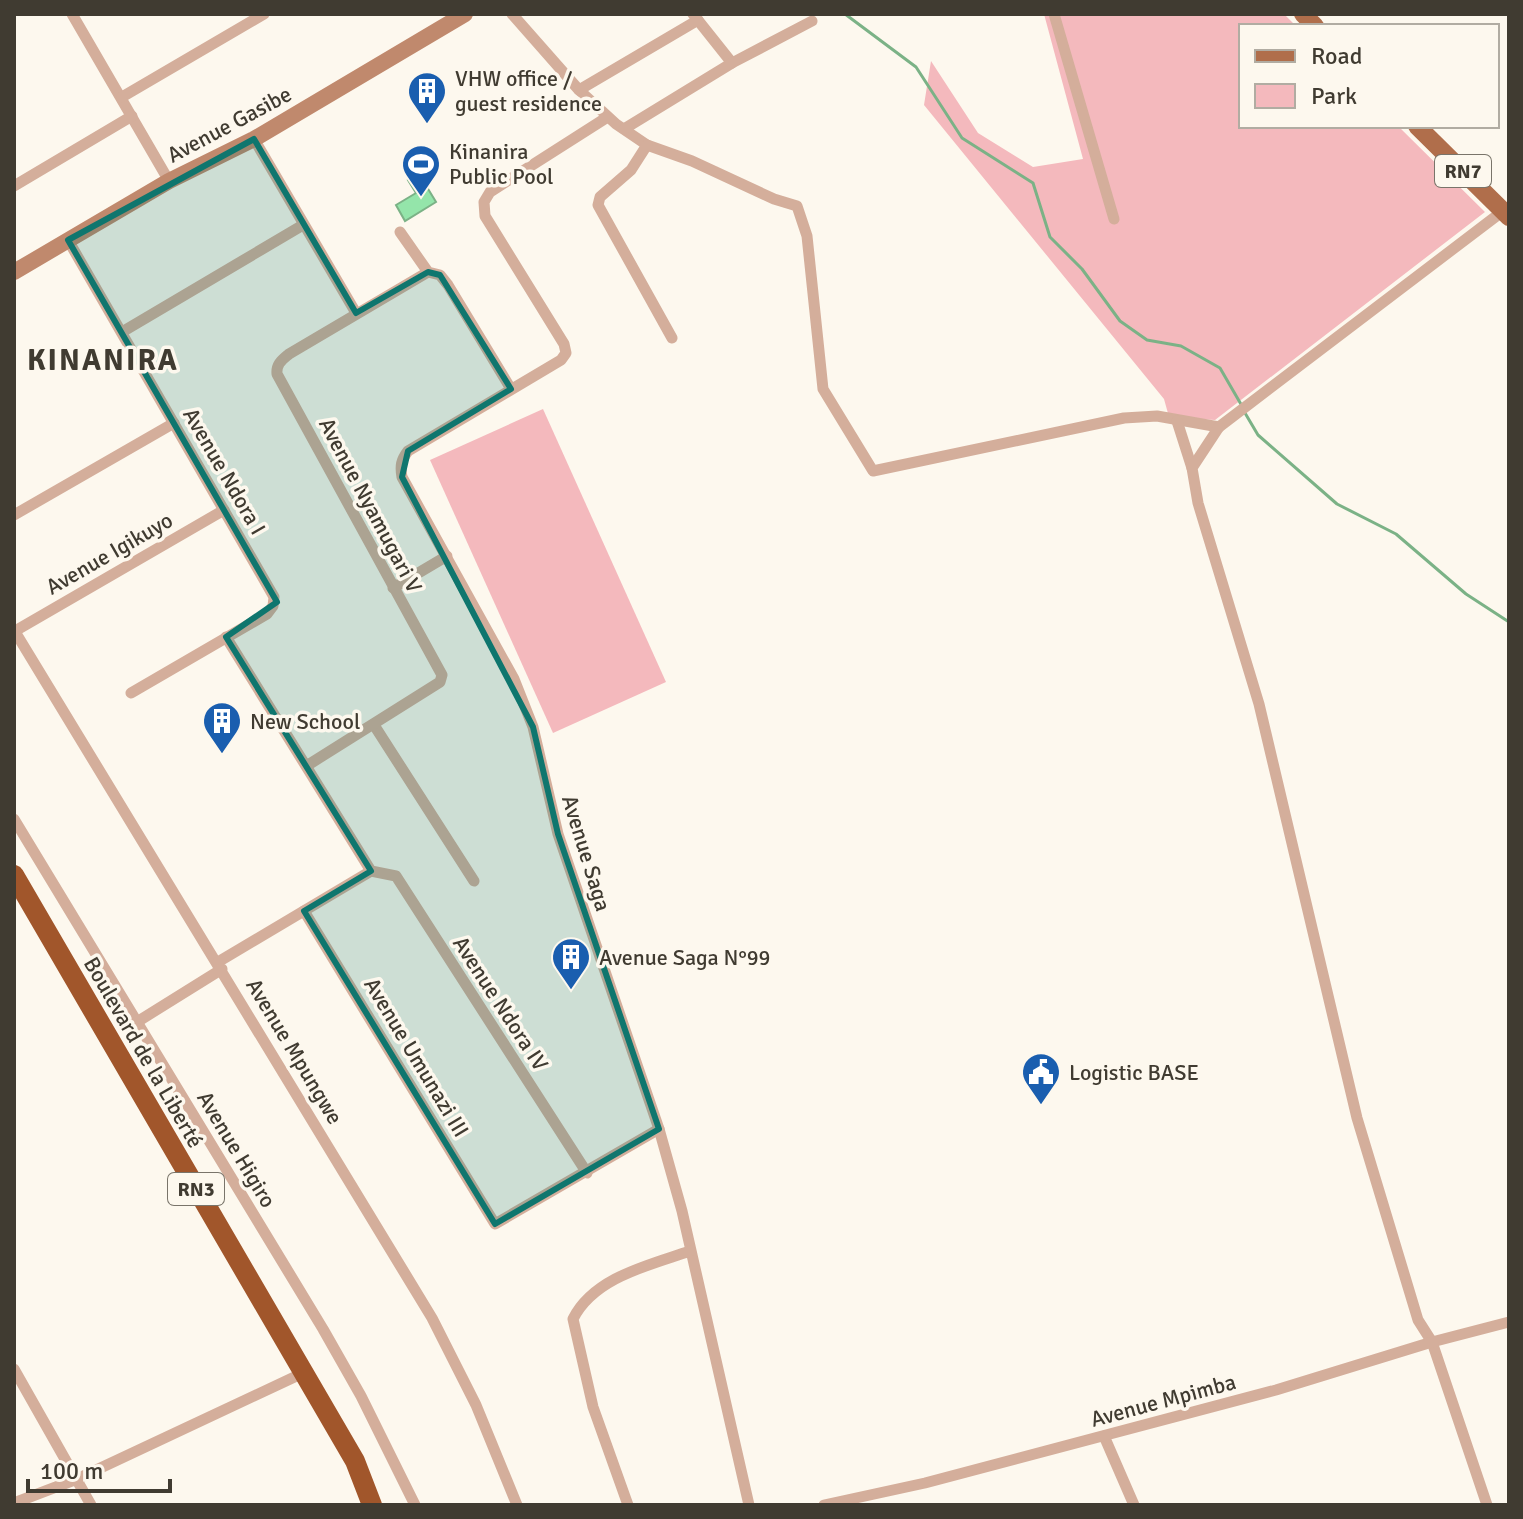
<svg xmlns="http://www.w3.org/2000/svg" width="1523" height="1519" viewBox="0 0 1523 1519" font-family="Signika,sans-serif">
<rect width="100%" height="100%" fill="#fdf8ee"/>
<g fill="#f4b9bd">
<path d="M 1044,14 L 1284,14 L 1296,26 L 1241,26 L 1241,126 L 1398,126 L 1485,212 L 1215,420 L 1169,417 L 1164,399 L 924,105 L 931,61 L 978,133 L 1033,167 L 1083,159 Z"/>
<path d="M 543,409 L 666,682 L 553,733 L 430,460 Z"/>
</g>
<path fill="#94e5aa" stroke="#7bb286" stroke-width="2" d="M 419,174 L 436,202 L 405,221 L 396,205 L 416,193 L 408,180 Z"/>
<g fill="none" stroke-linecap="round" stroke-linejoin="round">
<g stroke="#7bb286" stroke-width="3">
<path d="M 845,14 L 916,67 L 962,138 L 1033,183 L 1050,237 L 1082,269 L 1120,321 L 1147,340 L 1181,346 L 1220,368 L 1242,406"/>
<path d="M 1245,413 L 1258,435 L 1337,504 L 1396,534 L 1466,594 L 1509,622"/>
</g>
<g stroke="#d4ae9b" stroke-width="11">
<path d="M 72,14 L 169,181"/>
<path d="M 512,14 L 579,90 L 616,124 L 647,145 L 692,161 L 774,199 L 797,206 L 807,236 L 823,389 L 873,471 L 1124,418 L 1157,416 L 1219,427 L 1503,211"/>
<path d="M 693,14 L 732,63"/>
<path d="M 1054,14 L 1114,219"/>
<path d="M 579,90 L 698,20"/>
<path d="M 122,97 L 264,14"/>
<path d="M 606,118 L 490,192 L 484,202 L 485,216 L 564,344 L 566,353 L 561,360 L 408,451 C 401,460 400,466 402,477 L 514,679 L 533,727 L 558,834 L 659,1129 L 682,1211 L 749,1505"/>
<path d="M 624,129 L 732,63 L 812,21"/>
<path d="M 254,139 L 356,313"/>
<path d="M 647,145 L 631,170 L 600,197 L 598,205 L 672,338"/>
<path d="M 14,186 L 132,116"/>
<path d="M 400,232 L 428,272 L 440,275 L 448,285 L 511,389"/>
<path d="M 68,240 L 274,597 L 273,606 L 267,614 L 131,693"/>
<path d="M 122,332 L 303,225"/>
<path d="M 1177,421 L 1192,468"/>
<path d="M 1219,427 L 1192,468 L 1198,503 L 1259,704 L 1357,1118 L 1418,1320 L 1432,1342 L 1487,1505"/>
<path d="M 14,515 L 174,423"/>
<path d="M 393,588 L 447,556"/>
<path d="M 14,630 L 432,1318 L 476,1405 L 517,1505"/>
<path d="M 15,631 L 224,510"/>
<path d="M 226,637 L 371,871"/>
<path d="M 374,725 L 474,881"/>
<path d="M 308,765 L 440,682 L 442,675 L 277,374 C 276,364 282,360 289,354 L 428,272"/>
<path d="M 14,819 L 323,1329 L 361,1396 L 415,1505"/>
<path d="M 371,871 L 396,876 L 587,1173"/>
<path d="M 304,911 L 495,1224 L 659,1129"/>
<path d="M 218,962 L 371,871"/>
<path d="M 137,1022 L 222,969"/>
<path d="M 14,1369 L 91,1505"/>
<path d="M 1104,1436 L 1134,1505"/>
<path d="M 14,1503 L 77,1479 L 303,1373"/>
<path d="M 628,1505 L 593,1407 L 573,1319 C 594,1277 650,1265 690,1251"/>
<path d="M 824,1505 L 925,1483 L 1276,1390 L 1432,1342 L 1509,1322"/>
</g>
<path stroke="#c0896d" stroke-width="16" d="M 14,272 L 169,181 L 254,139 L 465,14"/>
<g stroke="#b06e4b" stroke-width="18">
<path d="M 1303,14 L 1315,26"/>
<path d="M 1417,126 L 1509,217"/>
</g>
<path stroke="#a1562b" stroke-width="20" d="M 14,875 L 355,1461 L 372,1505"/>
</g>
<path fill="#0f766e" fill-opacity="0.2" stroke="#0f766e" stroke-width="6" stroke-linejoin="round" d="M 254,139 L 356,313 L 428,272 L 440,275 L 511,389 L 408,451 L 402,477 L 533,727 L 558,834 L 659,1129 L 495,1224 L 304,911 L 371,871 L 226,637 L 277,602 L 68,240 Z"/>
<defs>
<g id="building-pin" transform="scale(2)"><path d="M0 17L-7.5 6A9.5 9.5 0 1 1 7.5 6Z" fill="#1a5eaf" stroke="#fdf8ee"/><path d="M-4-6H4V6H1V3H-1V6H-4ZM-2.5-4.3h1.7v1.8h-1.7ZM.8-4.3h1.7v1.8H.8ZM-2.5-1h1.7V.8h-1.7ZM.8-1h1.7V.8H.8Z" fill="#fff"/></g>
<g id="stadium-pin" transform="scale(2)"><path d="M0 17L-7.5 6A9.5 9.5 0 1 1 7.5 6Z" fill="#1a5eaf" stroke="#fdf8ee"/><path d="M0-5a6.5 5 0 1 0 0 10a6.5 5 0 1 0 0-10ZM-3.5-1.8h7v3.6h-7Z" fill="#fff"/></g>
<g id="civic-pin" transform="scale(2)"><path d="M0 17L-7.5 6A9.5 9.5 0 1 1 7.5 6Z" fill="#1a5eaf" stroke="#fdf8ee"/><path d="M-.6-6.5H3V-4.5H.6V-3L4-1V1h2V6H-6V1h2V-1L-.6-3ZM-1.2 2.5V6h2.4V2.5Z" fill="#fff"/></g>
</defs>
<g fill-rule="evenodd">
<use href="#building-pin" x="427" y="91"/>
<use href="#stadium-pin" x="421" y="164"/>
<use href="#building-pin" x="222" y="721"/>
<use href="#building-pin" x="571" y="957"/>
<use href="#civic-pin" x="1041" y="1072"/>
</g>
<g text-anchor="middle" stroke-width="7" stroke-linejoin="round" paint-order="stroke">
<g fill="#fdf8ee" stroke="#79746a" stroke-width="2">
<rect x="1435" y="155" width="56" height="32" rx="6"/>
<rect x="168" y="1173" width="56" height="32" rx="6"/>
</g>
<g font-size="20" font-weight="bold" fill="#403b31">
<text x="1463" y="178">RN7</text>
<text x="196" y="1196">RN3</text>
</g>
<g font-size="22" fill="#403b31" stroke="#fdf8ee" text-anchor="start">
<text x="455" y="86">VHW office /<tspan x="455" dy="25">guest residence</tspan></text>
<text x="449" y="159">Kinanira<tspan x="449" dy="25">Public Pool</tspan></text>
<text x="250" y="729">New School</text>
<text x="599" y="965">Avenue Saga N°99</text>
<text x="1069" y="1080">Logistic BASE</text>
</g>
<g font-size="22" fill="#403b31" stroke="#fdf8ee">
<text transform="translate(229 124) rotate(-28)" y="8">Avenue Gasibe</text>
<text transform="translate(225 471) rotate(60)" y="8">Avenue Ndora I</text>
<text transform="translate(371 505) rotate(62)" y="8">Avenue Nyamugari V</text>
<text transform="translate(109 553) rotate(-30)" y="8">Avenue Igikuyo</text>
<text transform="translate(587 853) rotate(73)" y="8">Avenue Saga</text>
<text transform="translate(501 1003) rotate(57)" y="8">Avenue Ndora IV</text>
<text transform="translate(295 1051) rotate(59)" y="8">Avenue Mpungwe</text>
<text transform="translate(144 1052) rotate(60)" y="8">Boulevard de la Liberté</text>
<text transform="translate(417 1057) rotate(59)" y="8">Avenue Umunazi III</text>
<text transform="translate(237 1149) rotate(59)" y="8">Avenue Higiro</text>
<text transform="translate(1163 1400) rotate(-15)" y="8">Avenue Mpimba</text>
</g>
<g font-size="30" font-weight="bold" letter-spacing="2" fill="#403b31" stroke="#fdf8ee">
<text x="103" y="370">KINANIRA</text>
</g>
</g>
<rect width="1523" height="1519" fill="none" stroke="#403b31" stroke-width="32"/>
<rect x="1239" y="24" width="260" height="104" fill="#fdf8ee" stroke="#b1aca2" stroke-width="2"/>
<rect x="1255" y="50" width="40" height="12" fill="#b06e4b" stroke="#b1aca2" stroke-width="2"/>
<text x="1311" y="64" font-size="24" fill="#403b31">Road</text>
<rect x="1255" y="84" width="40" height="24" fill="#f4b9bd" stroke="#b1aca2" stroke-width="2"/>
<text x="1311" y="104" font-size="24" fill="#403b31">Park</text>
<path d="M28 1479v12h142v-12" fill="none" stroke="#403b31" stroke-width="4"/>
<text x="40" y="1479" font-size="24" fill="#403b31" stroke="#fdf8ee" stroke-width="6" paint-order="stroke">100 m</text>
</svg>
